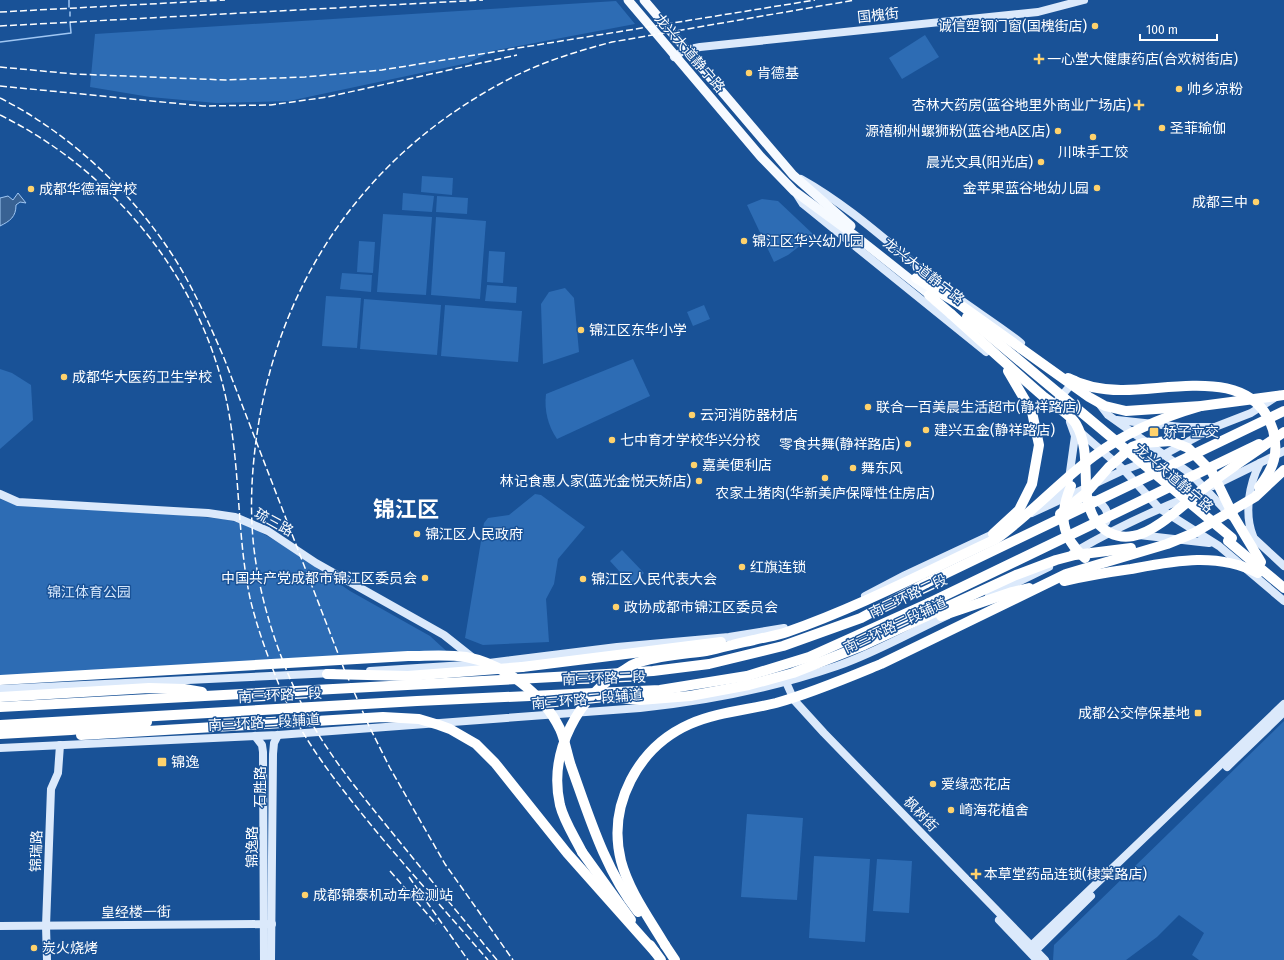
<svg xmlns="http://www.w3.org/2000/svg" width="1284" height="960" viewBox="0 0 1284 960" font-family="'Fira Sans','Noto Sans SC',sans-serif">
<rect width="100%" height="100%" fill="#195297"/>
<g fill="#2d6cb4">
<path d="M 616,1 L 635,24 L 492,51 L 468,63 L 289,101 L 216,103 L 150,97 L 90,87 L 95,34 Z"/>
<path d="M 925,35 L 939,57 L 902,79 L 889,58 Z"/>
<path d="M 422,176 L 453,178 L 452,195 L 421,192 Z"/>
<path d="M 403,193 L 434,196 L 432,212 L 402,210 Z"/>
<path d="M 437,196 L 468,198 L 467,214 L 436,212 Z"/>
<path d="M 762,199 L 778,201 L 814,235 L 788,255 L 774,262 L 747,205 Z"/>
<path d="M 383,214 L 432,217 L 426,295 L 377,292 Z"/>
<path d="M 436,217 L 486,221 L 480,299 L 431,295 Z"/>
<path d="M 359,241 L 375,242 L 373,273 L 357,272 Z"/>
<path d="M 489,251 L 505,252 L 503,283 L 487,282 Z"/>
<path d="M 342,273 L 372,275 L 371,292 L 340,289 Z"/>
<path d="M 487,285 L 517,287 L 516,303 L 485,301 Z"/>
<path d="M 565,288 L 574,298 L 579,352 L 543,364 L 541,304 L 549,292 Z"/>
<path d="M 326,296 L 361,298 L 357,348 L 322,346 Z"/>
<path d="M 364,299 L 441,305 L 437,355 L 360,349 Z"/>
<path d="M 445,305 L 522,311 L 518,362 L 441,356 Z"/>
<path d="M 704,305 L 710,319 L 693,326 L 687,312 Z"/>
<path d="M 633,359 L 650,396 L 557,439 C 548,426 544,410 546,394 Z"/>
<path d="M 0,369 L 12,373 L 31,385 L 33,420 L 0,449 Z"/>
<path d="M 535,494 L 541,495 L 585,527 L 558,559 L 554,584 L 546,599 L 549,642 L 483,645 L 465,638 L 484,523 L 488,518 L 509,515 Z"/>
<path d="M 0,499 L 16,505 L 182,515 L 223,519 L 246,524 L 283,545 L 350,591 L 430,636 L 455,659 L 0,679 Z"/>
<path d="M 622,550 L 644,573 L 631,584 L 610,561 Z"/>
<path d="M 1284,721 L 1284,960 L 1199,960 L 1192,955 L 1204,933 L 1179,915 L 1157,937 L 1126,960 L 1053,960 L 1054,945 Z"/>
<path d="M 747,814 L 803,818 L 797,900 L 741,897 Z"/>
<path d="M 814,856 L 870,859 L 865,942 L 809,938 Z"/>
<path d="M 877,859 L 912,861 L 909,913 L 873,911 Z"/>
</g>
<path fill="#396293" stroke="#a0c7f3" d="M 18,193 L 26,203 L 20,202 L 16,205 C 16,217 10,221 0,226 L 0,198 L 8,196 L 13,200 Z"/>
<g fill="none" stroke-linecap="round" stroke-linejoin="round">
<g stroke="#a0c7f3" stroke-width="1.5">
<path d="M 69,0 L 69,7"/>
<path d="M 70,12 L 70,16"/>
<path d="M 0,42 L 71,33 L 70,22"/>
</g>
<g stroke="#dbe9fb" stroke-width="8">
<path d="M 674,57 L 685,50 L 700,47 L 1038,12 L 1084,0"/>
<path d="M 801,179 C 853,208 896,250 942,286 C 967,306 996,323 1021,343"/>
<path d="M 796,193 L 803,204 L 986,352"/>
<path d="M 1058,400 L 1075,380"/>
<path d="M 1098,402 L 1108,415 L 1191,474 L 1231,516"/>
<path d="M 1117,420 L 1181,427 L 1213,427"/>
<path d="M 1079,431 L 1124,470 L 1159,508 L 1219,546 L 1284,601"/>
<path d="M 1213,486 L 1284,451"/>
<path d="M 0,494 L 18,502 L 208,513 L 235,517 L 268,531 L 316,563 L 444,635 L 473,658"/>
<path d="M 1093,500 C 1103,502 1111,513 1106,522"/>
<path d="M 1050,501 L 1063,492 L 1068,486 L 1075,436 L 1070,422"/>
<path d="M 1032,513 L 1124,470 L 1163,455 L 1215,427 L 1251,413 L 1279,395"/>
<path d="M 1245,530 L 1284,566"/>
<path d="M 1139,535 L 1209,543"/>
<path d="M 1253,536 C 1244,514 1249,484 1260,463"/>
<path d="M 1073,553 C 1110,531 1148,513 1188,497"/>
<path d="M 865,596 L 905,575 L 997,532"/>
<path d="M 989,596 L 1049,567"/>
<path d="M 370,671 L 481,664 L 617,647 L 729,637 L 784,628"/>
<path d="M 786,682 L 794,700 L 824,733 L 1045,960"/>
<path d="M 0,689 L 333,673"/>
<path d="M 255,736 L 262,745 L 263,752 L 264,960"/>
<path d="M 0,748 L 278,735 L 640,708 C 707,701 773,688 837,666 C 875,653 911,632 948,615"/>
<path d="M 1227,767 L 1284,712"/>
<path d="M 999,920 L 1037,960"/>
<path d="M 0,926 L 272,924"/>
<path d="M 1029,948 L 1284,704"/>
<path d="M 1032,954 L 1091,896"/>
<path d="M 47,960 L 46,926 L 51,789 L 58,773 L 60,745"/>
<path d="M 271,960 L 273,754 L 274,743 L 278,735"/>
</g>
<g stroke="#f6faff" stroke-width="9">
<path d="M 628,0 L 761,157 L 794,191 L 858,238 L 935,299"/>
<path d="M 644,0 L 793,175 L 851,226"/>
</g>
<g stroke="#fff" stroke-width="10">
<path d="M 916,278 L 959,304"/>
<path d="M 929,295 L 951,314"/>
<path d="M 1228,541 L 1284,588"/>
<path d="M 327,674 L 408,676 L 522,667"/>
<path d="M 600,696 L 640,700 L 690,696"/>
<path d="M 0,697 L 149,688 L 184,689 L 202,692"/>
<path d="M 0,707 L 591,675 L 653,671 L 709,664 L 783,646 L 861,618 L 926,583"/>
<path d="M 0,725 L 417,701 L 660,690 L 747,676 L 809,657 L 929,603"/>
<path d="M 0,734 L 71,730 L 147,722"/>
<path d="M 582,852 L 631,920"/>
<path d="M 650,945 L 661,960"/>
<path d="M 665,945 L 675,960"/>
</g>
<g stroke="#fff" stroke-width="1.5" stroke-dasharray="7 3" stroke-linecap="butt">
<path d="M 0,12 L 225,0"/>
<path d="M 0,26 L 483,0"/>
<path d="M 0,67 L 74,74 L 226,80 L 305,77 L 382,70 L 815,0"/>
<path d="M 0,86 L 203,106 L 271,105 L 327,97 L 517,55"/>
<path d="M 0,98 C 74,135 145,204 185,276 C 200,303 212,330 224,358 L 344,669 L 369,726 L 390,768 L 445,864 L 513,960"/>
<path d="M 0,115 C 120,174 212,292 231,426 C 240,483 238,541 250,598 C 257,628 268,657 279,685 C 300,737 336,782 371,825 C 409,871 449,915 488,960"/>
<path d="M 390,871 L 436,924"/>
<path d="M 409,877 L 468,960"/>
<path d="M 497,960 C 459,914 420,867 382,820 C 350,781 318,741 297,694 C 276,649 260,599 254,549 C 249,506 252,463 259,421 C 285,268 375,147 513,77 C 545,61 578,51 612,42 L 855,0"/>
</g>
<g stroke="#fff" stroke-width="10">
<path d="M 959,304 L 1089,397 L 1105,406 L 1126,411 L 1201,406 L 1284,395"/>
<path d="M 951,314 C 982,342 1013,370 1044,397 C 1053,404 1071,415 1076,424 C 1093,454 1079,489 1093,516 C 1101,531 1116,539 1133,536 C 1156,533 1188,500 1207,486 C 1232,467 1258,450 1284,432"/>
<path d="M 967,317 L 1232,538"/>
<path d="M 1068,378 C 1083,386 1103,390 1121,390 C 1170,391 1253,365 1273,430 C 1279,453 1274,468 1259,487"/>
<path d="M 1071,486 C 1059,515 1060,536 1085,558"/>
<path d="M 1060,514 L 1086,493 L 1109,467 L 1132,447 L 1143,443 L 1171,441 L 1188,448 L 1212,472 L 1234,517 L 1261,562"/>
<path d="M 993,534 L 1019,510 L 1032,484 L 1039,445 L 1032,412 L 1008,371"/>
<path d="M 1064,581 C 1086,576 1109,572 1131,569 C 1174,561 1217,552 1258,573"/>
<path d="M 926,583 L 1284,411"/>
<path d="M 929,603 L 1259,444"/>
<path d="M 941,616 L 1012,592 L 1029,588"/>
<path d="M 522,667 L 721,642"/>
<path d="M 0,680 L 408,656 C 427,656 447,654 466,657 C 504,664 543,694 560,729 C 565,740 567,754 571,766 C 589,816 605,870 638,912"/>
<path d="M 690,696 L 749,685 L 793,673 L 864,645 L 1016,575 L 1056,560 L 1075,555 L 1131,548"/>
<path d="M 81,735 L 383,717 L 419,719 L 439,725 L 450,729 L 476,744 L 495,763 L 567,853 L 655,952"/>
<path d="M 582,852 C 574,836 564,821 560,805 C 548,752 578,696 624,670 C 629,667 634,663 640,662 C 662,655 684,654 706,651 C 722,648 738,643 754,640 C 765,637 776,636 787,632 C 859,607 927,571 996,539 C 1031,514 1060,481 1094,456 C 1126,432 1163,417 1201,406"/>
<path d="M 665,945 C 649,918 629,891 621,861 C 607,805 638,747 690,724 C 717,712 748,710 776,703 C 812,693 847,678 881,664 L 1066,574 L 1167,544 L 1194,533 L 1255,497 L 1284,470"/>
</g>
</g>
<g fill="#ffd26c" stroke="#195297" stroke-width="1.5">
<circle cx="1095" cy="26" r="4"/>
<path d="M1037 53h4v4h4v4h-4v4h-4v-4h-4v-4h4z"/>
<circle cx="749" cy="73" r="4"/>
<circle cx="1179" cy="89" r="4"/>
<path d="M1137 99h4v4h4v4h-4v4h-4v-4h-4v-4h4z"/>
<circle cx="1162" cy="128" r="4"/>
<circle cx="1058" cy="131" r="4"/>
<circle cx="1093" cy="137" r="4"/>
<circle cx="1041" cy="162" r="4"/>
<circle cx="1097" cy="188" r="4"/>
<circle cx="31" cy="189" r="4"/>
<circle cx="1256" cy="202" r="4"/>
<circle cx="744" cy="241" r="4"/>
<circle cx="581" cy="330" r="4"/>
<circle cx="64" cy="377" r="4"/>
<circle cx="868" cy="407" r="4"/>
<circle cx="692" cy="415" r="4"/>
<circle cx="926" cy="430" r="4"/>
<rect x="1149" y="427" width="10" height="10" rx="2"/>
<circle cx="612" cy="440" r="4"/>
<circle cx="908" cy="444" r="4"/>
<circle cx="694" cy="465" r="4"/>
<circle cx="853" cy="468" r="4"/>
<circle cx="825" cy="478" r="4"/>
<circle cx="699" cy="481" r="4"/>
<circle cx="417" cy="534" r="4"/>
<circle cx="742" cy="567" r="4"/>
<circle cx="425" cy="578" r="4"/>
<circle cx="583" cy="579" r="4"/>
<circle cx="616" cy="607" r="4"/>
<rect x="1194" y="709" width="8" height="8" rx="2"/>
<rect x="157" y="757" width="10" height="10" rx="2"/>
<circle cx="933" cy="784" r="4"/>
<circle cx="951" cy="810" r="4"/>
<path d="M974 868h4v4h4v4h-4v4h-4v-4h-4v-4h4z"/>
<circle cx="305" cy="895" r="4"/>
<circle cx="34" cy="948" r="4"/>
</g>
<g text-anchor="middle" stroke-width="3" stroke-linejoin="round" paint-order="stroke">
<g font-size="14" fill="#fff" stroke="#195297">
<text transform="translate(878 15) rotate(-6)" y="5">国槐街</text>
<text transform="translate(690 53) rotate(49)" y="5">龙兴大道静宁路</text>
<text transform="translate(924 271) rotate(38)" y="5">龙兴大道静宁路</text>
<text transform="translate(1174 478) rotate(40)" y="5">龙兴大道静宁路</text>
<text transform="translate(274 522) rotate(29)" y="5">琉三路</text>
<text transform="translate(908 596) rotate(-25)" y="5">南三环路二段</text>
<text transform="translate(895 625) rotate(-25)" y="5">南三环路二段辅道</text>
<text transform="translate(604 678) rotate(-2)" y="5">南三环路二段</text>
<text transform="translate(280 695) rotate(-3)" y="5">南三环路二段</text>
<text transform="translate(587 699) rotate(-5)" y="5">南三环路二段辅道</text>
<text transform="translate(264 722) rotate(-3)" y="5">南三环路二段辅道</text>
<text transform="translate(260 787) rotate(-90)" y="5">石胜路</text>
<text transform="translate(921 814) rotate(46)" y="5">枫树街</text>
<text transform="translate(252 847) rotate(-90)" y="5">锦逸路</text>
<text transform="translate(36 851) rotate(-88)" y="5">锦瑞路</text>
<text transform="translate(136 912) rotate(-1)" y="5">皇经楼一街</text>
</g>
<g font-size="14" fill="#fff" stroke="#195297" text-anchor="start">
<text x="1087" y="31" text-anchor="end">诚信塑钢门窗(国槐街店)</text>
<text x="1047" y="64">一心堂大健康药店(合欢树街店)</text>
<text x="757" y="78">肯德基</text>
<text x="1187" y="94">帅乡凉粉</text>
<text x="1131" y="110" text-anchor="end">杏林大药房(蓝谷地里外商业广场店)</text>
<text x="1170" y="133">圣菲瑜伽</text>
<text x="1050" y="136" text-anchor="end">源禧柳州螺狮粉(蓝谷地A区店)</text>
<text x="1093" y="157" text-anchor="middle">川味手工饺</text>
<text x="1033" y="167" text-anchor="end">晨光文具(阳光店)</text>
<text x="1089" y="193" text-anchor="end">金苹果蓝谷地幼儿园</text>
<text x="39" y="194">成都华德福学校</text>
<text x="1248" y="207" text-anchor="end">成都三中</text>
<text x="752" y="246">锦江区华兴幼儿园</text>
<text x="589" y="335">锦江区东华小学</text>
<text x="72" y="382">成都华大医药卫生学校</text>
<text x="876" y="412">联合一百美晨生活超市(静祥路店)</text>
<text x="700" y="420">云河消防器材店</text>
<text x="934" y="435">建兴五金(静祥路店)</text>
<text x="1163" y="437">娇子立交</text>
<text x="620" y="445">七中育才学校华兴分校</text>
<text x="900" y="449" text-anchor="end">零食共舞(静祥路店)</text>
<text x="702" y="470">嘉美便利店</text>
<text x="861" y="473">舞东风</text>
<text x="691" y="486" text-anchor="end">林记食惠人家(蓝光金悦天娇店)</text>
<text x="825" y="498" text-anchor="middle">农家土猪肉(华新美庐保障性住房店)</text>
<text x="425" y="539">锦江区人民政府</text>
<text x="750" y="572">红旗连锁</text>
<text x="417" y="583" text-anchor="end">中国共产党成都市锦江区委员会</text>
<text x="591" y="584">锦江区人民代表大会</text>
<text x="624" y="612">政协成都市锦江区委员会</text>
<text x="1190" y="718" text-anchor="end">成都公交停保基地</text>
<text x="171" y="767">锦逸</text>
<text x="941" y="789">爱缘恋花店</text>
<text x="959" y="815">崎海花植舍</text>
<text x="984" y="879">本草堂药品连锁(棣棠路店)</text>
<text x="313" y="900">成都锦泰机动车检测站</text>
<text x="42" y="953">炭火烧烤</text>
</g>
<g font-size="14" fill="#d4e6fb" stroke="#195297">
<text x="89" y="597">锦江体育公园</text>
</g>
<g font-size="22" font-weight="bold" fill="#fff" stroke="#195297">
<text x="406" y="517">锦江区</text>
</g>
</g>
<path d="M1140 34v6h77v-6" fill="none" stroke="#ffffff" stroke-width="2"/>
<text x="1146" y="34" font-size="12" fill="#ffffff" stroke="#195297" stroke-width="3" paint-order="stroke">100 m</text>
</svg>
